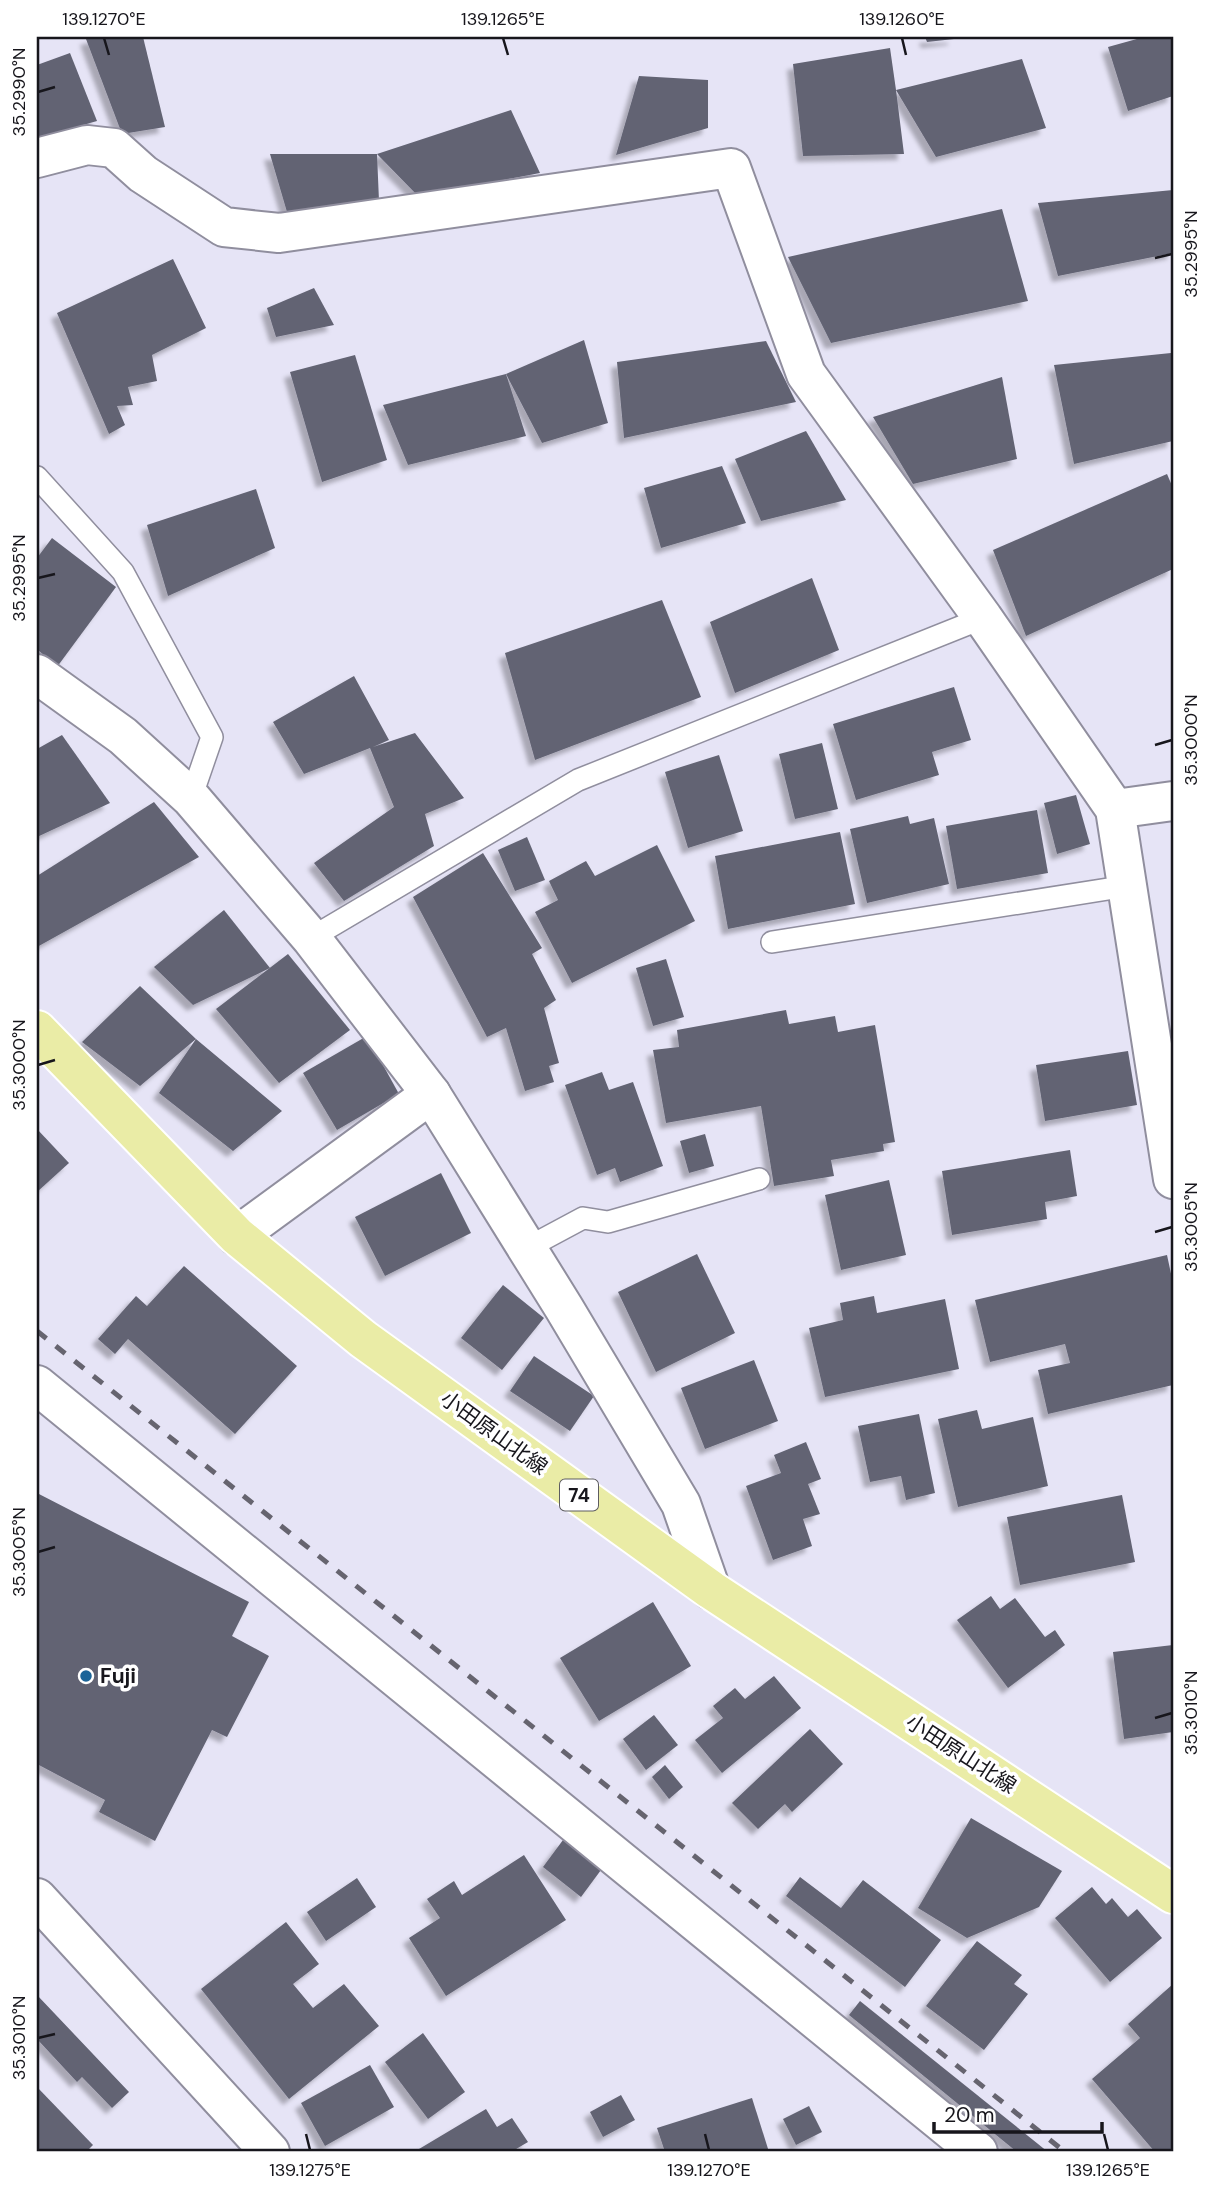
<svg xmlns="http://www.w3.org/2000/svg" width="1210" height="2189" viewBox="0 0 1210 2189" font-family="'DM Sans','Noto Sans JP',sans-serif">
<defs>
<filter id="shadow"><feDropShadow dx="-6" dy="6" stdDeviation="2" flood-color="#0004"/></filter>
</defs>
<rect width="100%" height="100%" fill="#e6e4f6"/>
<g fill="#626373" filter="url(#shadow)">
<path d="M 95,37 L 143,37 L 165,127 L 122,134 L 86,39 Z"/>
<path d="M 925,37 L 954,37 L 954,39 L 927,42 Z"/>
<path d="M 1144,37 L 1173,37 L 1173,96 L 1128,111 L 1108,47 Z"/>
<path d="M 890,48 L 896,90 L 1022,59 L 1046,128 L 936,157 L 896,90 L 904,154 L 803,156 L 793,64 Z"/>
<path d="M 70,53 L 97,121 L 37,138 L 37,65 Z"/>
<path d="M 639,76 L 708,80 L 708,128 L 616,155 Z"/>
<path d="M 511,110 L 540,173 L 418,196 L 377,154 L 379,201 L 287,212 L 270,154 L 377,154 Z"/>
<path d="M 1173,190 L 1173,253 L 1058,276 L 1038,203 Z"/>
<path d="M 1002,209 L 1028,301 L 831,343 L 788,257 Z"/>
<path d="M 173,259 L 206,328 L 152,355 L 157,381 L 128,387 L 133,405 L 117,406 L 125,425 L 109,434 L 57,313 Z"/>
<path d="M 314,288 L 334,325 L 276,337 L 267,308 Z"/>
<path d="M 584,340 L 608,423 L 542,443 L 506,374 Z"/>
<path d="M 766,341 L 796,402 L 624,438 L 617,362 Z"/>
<path d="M 1171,353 L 1173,360 L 1173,441 L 1074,464 L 1054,365 Z"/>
<path d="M 355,355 L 387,460 L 322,482 L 290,372 Z"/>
<path d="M 506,374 L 526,436 L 408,465 L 383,405 Z"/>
<path d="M 1002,377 L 1017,459 L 913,484 L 873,417 Z"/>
<path d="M 806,431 L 846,500 L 761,521 L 735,459 Z"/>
<path d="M 722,466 L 746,523 L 661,548 L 644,488 Z"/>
<path d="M 1167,474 L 1173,488 L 1173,569 L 1026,636 L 993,550 Z"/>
<path d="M 256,489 L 275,548 L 168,596 L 147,525 Z"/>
<path d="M 52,538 L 116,587 L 57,667 L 37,649 L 37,558 Z"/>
<path d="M 812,578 L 839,650 L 735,693 L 710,622 Z"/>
<path d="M 662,600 L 701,697 L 535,760 L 505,653 Z"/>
<path d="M 354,676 L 389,740 L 373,747 L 415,733 L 464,798 L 425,814 L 434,846 L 344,901 L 314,863 L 394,807 L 370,748 L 304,774 L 273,722 Z"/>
<path d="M 954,687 L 971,740 L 932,752 L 939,775 L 856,800 L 833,724 Z"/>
<path d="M 62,735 L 110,803 L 37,837 L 37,749 Z"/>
<path d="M 822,743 L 838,809 L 795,819 L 779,754 Z"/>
<path d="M 719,755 L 743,831 L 688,848 L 665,772 Z"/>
<path d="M 1076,795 L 1090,844 L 1057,854 L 1044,803 Z"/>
<path d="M 154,802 L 199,857 L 37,947 L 37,876 Z"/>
<path d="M 1037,810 L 1048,873 L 957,889 L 946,826 Z"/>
<path d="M 908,816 L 910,824 L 934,818 L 949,884 L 867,903 L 850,829 Z"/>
<path d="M 840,832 L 855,904 L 728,929 L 715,856 Z"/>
<path d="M 527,837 L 545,880 L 515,891 L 498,850 Z"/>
<path d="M 657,845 L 695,921 L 572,983 L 535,912 L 558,900 L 549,881 L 586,861 L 595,876 Z"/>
<path d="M 483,853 L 542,948 L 532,954 L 556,1000 L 544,1008 L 559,1063 L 549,1066 L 554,1082 L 525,1091 L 506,1028 L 487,1037 L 413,897 Z"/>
<path d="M 224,910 L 270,968 L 193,1005 L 154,967 Z"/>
<path d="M 288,954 L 350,1030 L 279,1083 L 216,1009 Z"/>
<path d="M 666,959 L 684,1017 L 653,1026 L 636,968 Z"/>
<path d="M 140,986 L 196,1039 L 282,1111 L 233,1151 L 159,1093 L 196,1039 L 140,1086 L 82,1042 Z"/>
<path d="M 786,1010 L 789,1024 L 835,1016 L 838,1032 L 875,1025 L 895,1142 L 883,1144 L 884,1151 L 831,1160 L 834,1176 L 774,1186 L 761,1106 L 666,1123 L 653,1050 L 679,1047 L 677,1030 Z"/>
<path d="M 367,1036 L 399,1094 L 337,1130 L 303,1073 Z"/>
<path d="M 1128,1051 L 1137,1105 L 1045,1121 L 1036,1065 Z"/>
<path d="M 602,1072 L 609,1090 L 633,1082 L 663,1166 L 620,1182 L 615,1168 L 597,1175 L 565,1085 Z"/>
<path d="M 37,1129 L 69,1163 L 37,1192 Z"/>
<path d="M 705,1134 L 714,1166 L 689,1173 L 680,1141 Z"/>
<path d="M 1070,1150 L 1077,1196 L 1045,1202 L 1047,1219 L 952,1235 L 942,1171 Z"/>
<path d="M 441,1173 L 471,1233 L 385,1276 L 355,1217 Z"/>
<path d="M 889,1180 L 906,1255 L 841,1270 L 825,1195 Z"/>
<path d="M 697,1254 L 735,1333 L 656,1372 L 618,1292 Z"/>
<path d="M 1167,1255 L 1173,1283 L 1173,1326 L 1171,1326 L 1173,1335 L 1173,1385 L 1048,1414 L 1038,1370 L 1070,1363 L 1065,1344 L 990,1362 L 975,1300 Z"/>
<path d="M 184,1266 L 297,1366 L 235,1434 L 128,1339 L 115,1354 L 98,1339 L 136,1296 L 147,1306 Z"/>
<path d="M 503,1285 L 544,1318 L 502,1370 L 461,1338 Z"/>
<path d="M 874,1296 L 877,1313 L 945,1299 L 959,1369 L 825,1397 L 809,1328 L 843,1320 L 840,1303 Z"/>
<path d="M 534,1356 L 594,1396 L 570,1431 L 510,1391 Z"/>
<path d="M 754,1360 L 778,1421 L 705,1449 L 681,1388 Z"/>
<path d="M 977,1410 L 982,1429 L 1033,1417 L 1048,1486 L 958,1507 L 938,1419 Z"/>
<path d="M 919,1414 L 935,1493 L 906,1500 L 901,1476 L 870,1482 L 858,1426 Z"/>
<path d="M 806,1442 L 821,1479 L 808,1484 L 820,1514 L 803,1519 L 812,1546 L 773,1560 L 746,1486 L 781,1473 L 774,1455 Z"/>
<path d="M 37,1493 L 249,1602 L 232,1636 L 269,1656 L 227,1737 L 212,1730 L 155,1841 L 99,1812 L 105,1800 L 37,1764 Z"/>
<path d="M 1122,1495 L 1135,1562 L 1020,1585 L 1007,1517 Z"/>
<path d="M 991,1596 L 1000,1609 L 1015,1598 L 1045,1637 L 1055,1630 L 1065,1645 L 1008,1688 L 957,1620 Z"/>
<path d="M 653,1602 L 691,1666 L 599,1721 L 560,1658 Z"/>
<path d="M 1173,1645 L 1173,1732 L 1124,1739 L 1113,1652 Z"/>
<path d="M 774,1676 L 801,1708 L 722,1773 L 695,1740 L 723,1718 L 713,1706 L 735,1688 L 745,1699 Z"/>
<path d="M 654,1715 L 678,1745 L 646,1770 L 623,1739 Z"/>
<path d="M 810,1729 L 843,1764 L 792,1812 L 785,1804 L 758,1829 L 732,1803 Z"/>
<path d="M 665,1765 L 683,1787 L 669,1799 L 652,1777 Z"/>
<path d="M 971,1818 L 1062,1871 L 1039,1907 L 967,1938 L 918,1908 Z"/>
<path d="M 563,1840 L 601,1870 L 581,1897 L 543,1867 Z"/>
<path d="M 524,1855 L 566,1920 L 446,1996 L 409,1938 L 440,1918 L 427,1899 L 454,1881 L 462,1895 Z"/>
<path d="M 800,1877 L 841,1908 L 863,1880 L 941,1940 L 905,1987 L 786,1896 Z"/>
<path d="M 357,1878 L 376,1907 L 326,1941 L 307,1912 Z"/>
<path d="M 1092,1887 L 1106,1904 L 1112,1898 L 1128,1917 L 1137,1909 L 1162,1938 L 1110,1982 L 1055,1918 Z"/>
<path d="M 286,1922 L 319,1964 L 293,1984 L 313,2008 L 344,1984 L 379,2026 L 289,2099 L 201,1989 Z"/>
<path d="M 977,1941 L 1022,1975 L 1014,1984 L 1028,1994 L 984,2050 L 926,2006 Z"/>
<path d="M 1173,1984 L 1173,2152 L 1155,2152 L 1092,2079 L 1140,2038 L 1128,2024 Z"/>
<path d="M 37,1995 L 129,2092 L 112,2108 L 82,2077 L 77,2082 L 37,2039 Z"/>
<path d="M 860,2001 L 1048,2152 L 1017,2152 L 849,2015 Z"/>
<path d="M 423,2033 L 465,2092 L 428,2119 L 385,2062 Z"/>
<path d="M 370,2065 L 394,2107 L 325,2146 L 301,2103 Z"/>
<path d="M 37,2087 L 93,2145 L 86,2152 L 37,2152 Z"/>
<path d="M 621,2095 L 635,2120 L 603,2137 L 590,2112 Z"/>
<path d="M 752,2098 L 769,2152 L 665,2152 L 657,2128 Z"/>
<path d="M 809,2106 L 822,2132 L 796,2145 L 783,2119 Z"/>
<path d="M 486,2109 L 497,2127 L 512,2118 L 528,2142 L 511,2152 L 414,2152 Z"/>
</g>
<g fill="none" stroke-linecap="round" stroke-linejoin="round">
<g stroke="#908e9e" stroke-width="24">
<g id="lane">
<path d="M 37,477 L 123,572 L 212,737 L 191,798"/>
<path d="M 311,938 L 578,780 L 983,618"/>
<path d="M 772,942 L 1127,886"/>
<path d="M 527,1248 L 583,1218 L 608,1222 L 759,1179"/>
</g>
</g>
<g stroke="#908e9e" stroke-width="42">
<g id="street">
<path d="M 37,158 L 87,145 L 114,148 L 143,174 L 224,227 L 279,233 L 731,168 L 806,374 L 983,618 L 1115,809 L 1173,1179"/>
<path d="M 37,674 L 123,736 L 191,798 L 311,938 L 431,1094 L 564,1308 L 681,1504 L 711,1590"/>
<path d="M 1115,809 L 1173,801"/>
<path d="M 237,1236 L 431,1094"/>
<path d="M 37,1385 L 978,2152"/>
<path d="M 37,1898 L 270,2152"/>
</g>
</g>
<g stroke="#fff" stroke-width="42">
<path id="primary" d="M 37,1030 L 237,1236 L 363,1339 L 711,1590 L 1173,1894"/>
</g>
<use href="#lane" stroke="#fff" stroke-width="21"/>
<use href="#street" stroke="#fff" stroke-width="38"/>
<use href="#primary" stroke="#eaeca6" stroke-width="38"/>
<path stroke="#66646f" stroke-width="5" stroke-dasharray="12 12" stroke-linecap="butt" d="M 37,1331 L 1065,2152"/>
</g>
<path fill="none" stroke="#17161c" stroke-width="2.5" d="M 104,38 L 109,55M 503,38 L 508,55M 902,38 L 906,55M 38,92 L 55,87M 1155,258 L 1172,254M 38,578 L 55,574M 1155,745 L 1172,740M 38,1065 L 55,1060M 1155,1232 L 1172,1227M 38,1552 L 55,1547M 1155,1718 L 1172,1713M 38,2038 L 55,2034M 306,2134 L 310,2150M 705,2134 L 709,2150M 1104,2134 L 1108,2150"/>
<circle fill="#1b6498" stroke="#fff" stroke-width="2.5" cx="86" cy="1676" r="7"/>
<g text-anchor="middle" stroke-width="7" stroke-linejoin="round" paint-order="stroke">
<rect fill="#fff" stroke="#5d5c60" stroke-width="2" x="560" y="1479.5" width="38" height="31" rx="5"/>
<g font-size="19" font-weight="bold" fill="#17161c">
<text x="579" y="1502">74</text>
</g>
<g font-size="21" fill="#17161c" stroke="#fff">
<text transform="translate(494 1433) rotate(36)" y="7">小田原山北線</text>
<text transform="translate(961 1754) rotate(33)" y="7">小田原山北線</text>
</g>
<g font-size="21" font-weight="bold" fill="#17161c" stroke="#fff" text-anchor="start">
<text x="100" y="1683">Fuji</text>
</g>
</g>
<rect width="1210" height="2189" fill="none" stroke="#ffffff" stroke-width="77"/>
<path d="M934 2122v10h168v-10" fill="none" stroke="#17161c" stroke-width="3.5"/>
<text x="944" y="2122" font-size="21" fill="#17161c" stroke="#ffffff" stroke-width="5" paint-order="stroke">20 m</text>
<rect x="38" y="38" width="1134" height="2112" fill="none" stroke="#17161c" stroke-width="2.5"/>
<g font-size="18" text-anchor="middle" fill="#17161c">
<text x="104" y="25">139.1270°E</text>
<text x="503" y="25">139.1265°E</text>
<text x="902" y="25">139.1260°E</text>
<text transform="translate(19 92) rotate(-90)" y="6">35.2990°N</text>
<text transform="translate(1191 254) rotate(-90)" y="6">35.2995°N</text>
<text transform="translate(19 578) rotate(-90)" y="6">35.2995°N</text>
<text transform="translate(1191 740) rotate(-90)" y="6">35.3000°N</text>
<text transform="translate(19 1065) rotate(-90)" y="6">35.3000°N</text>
<text transform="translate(1191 1227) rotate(-90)" y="6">35.3005°N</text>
<text transform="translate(19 1552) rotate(-90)" y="6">35.3005°N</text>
<text transform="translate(1191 1713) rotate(-90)" y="6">35.3010°N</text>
<text transform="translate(19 2038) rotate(-90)" y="6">35.3010°N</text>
<text x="310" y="2176">139.1275°E</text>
<text x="709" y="2176">139.1270°E</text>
<text x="1108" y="2176">139.1265°E</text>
</g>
</svg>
